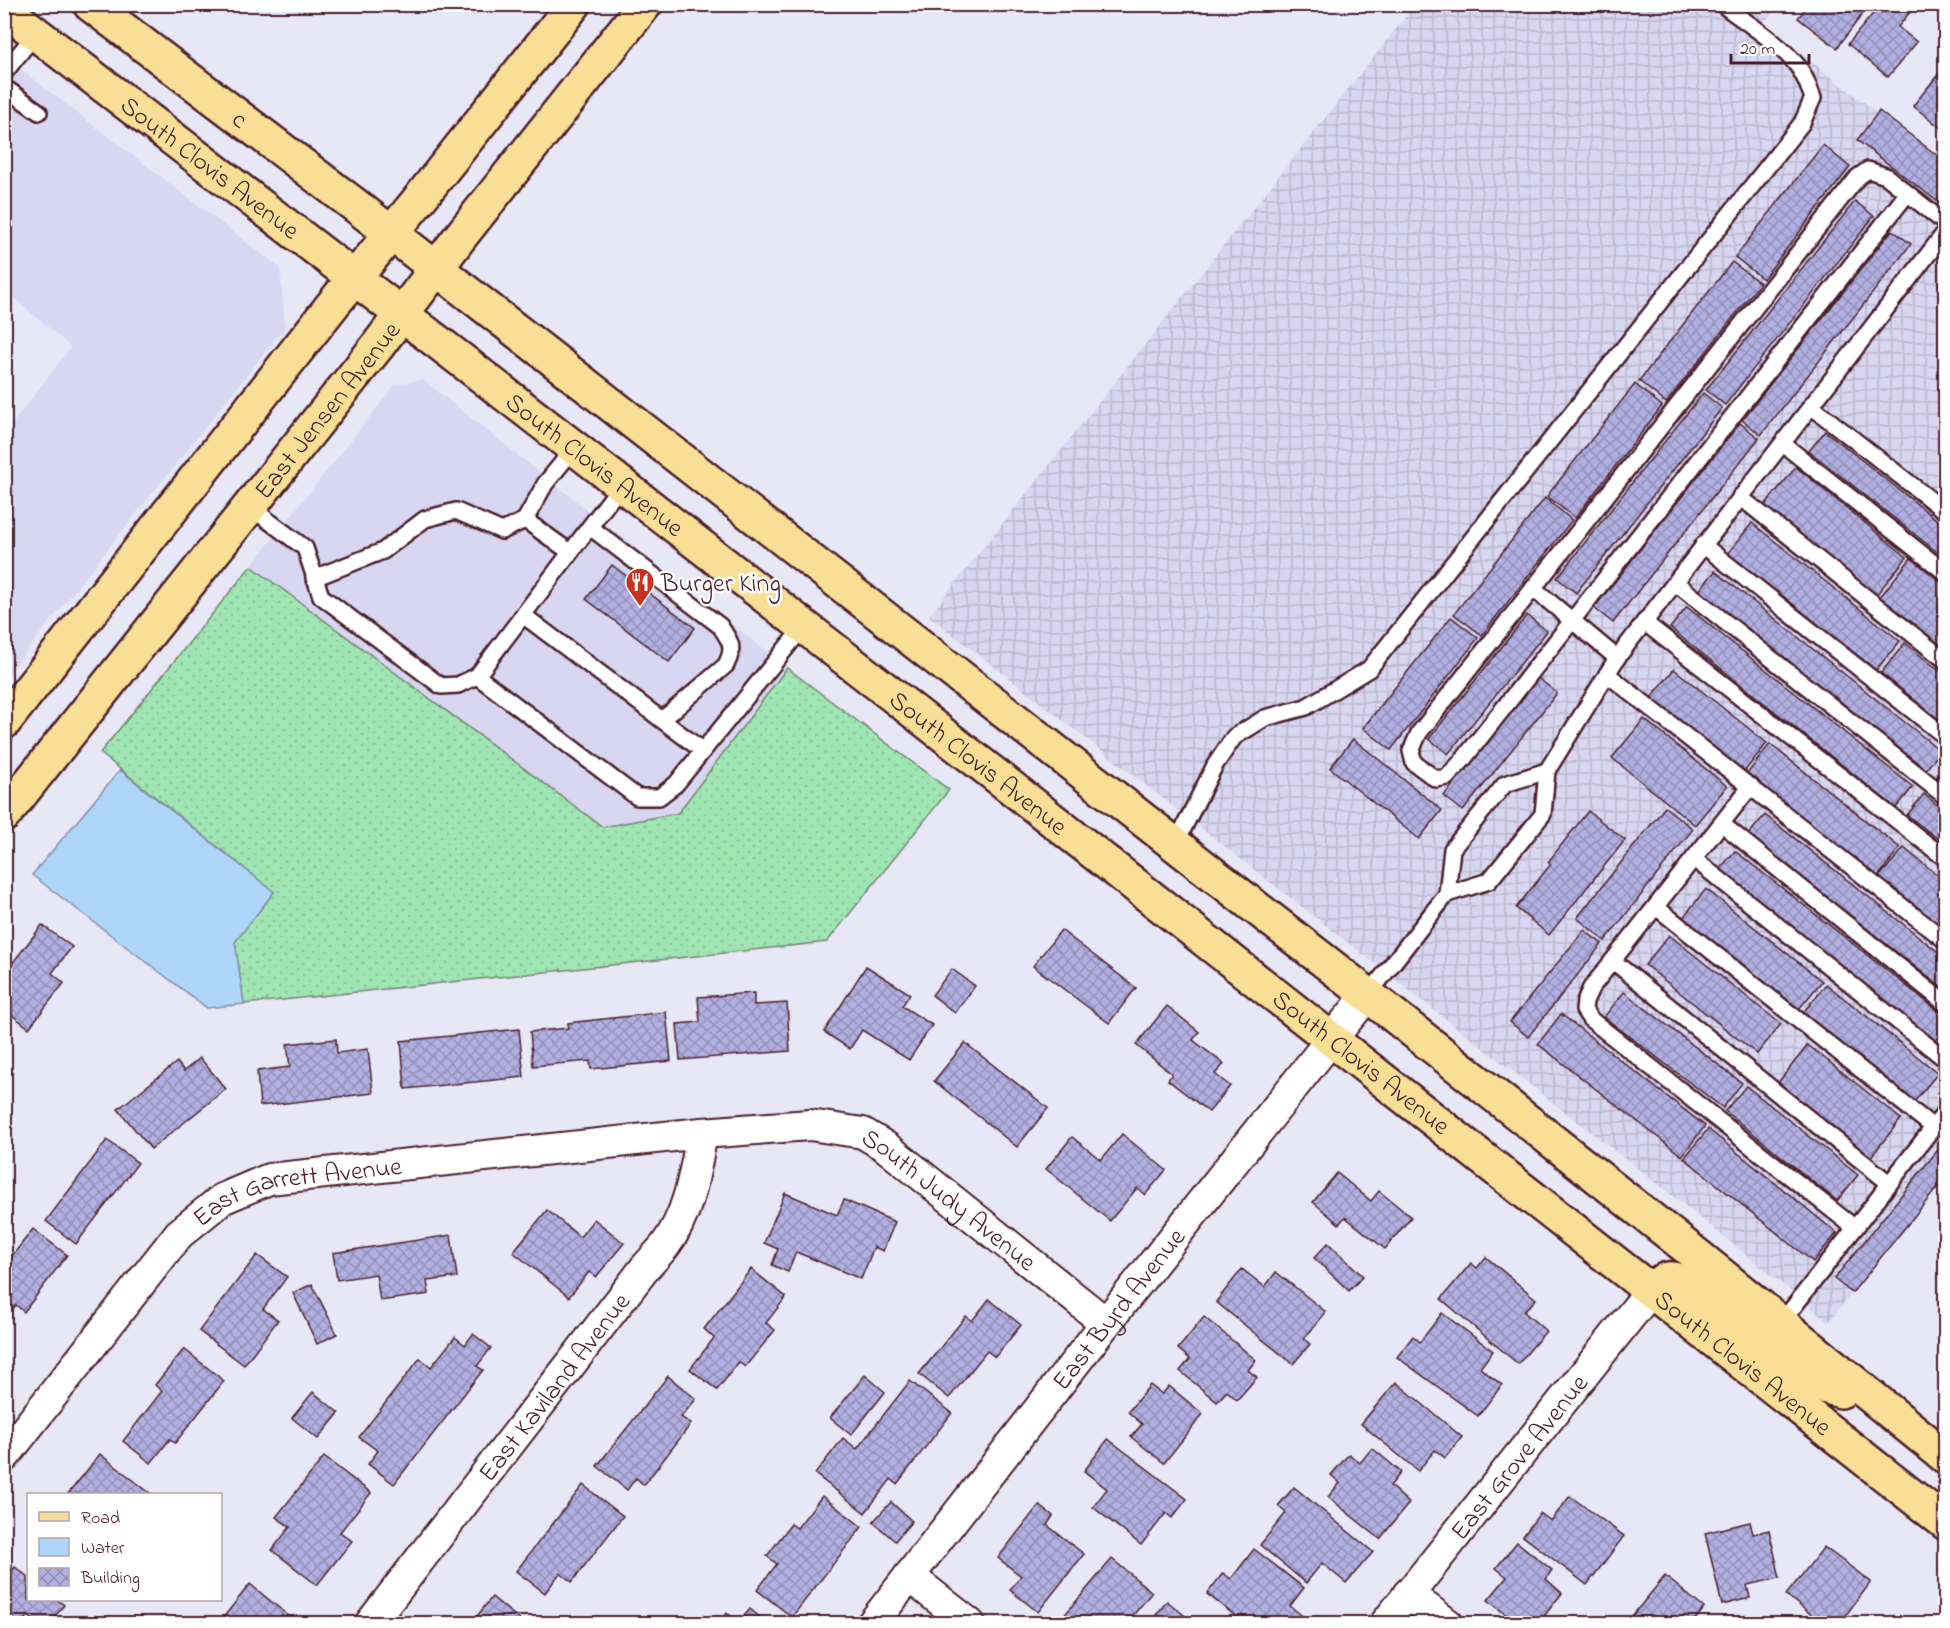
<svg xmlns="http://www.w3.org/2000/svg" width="1950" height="1628" viewBox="0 0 1950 1628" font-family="'Indie Flower',sans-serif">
<defs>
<pattern id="industrial-grid" width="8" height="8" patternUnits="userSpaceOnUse" patternTransform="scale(1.5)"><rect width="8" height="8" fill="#d8d6f0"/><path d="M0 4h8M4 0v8" fill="none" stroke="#bbb7ce"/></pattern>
<pattern id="grass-dots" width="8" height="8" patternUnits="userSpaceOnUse" patternTransform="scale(1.5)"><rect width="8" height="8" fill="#9fe6b3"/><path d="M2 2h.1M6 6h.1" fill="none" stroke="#8ac59a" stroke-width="1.8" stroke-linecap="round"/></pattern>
<pattern id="building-cross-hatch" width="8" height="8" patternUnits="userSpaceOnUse" patternTransform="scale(1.5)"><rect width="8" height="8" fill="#b2b0e2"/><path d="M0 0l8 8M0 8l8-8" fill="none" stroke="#938fb7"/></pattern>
</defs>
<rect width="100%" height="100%" fill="#e8e7f6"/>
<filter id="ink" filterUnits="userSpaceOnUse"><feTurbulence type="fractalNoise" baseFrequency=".0167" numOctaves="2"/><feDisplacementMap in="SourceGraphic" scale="12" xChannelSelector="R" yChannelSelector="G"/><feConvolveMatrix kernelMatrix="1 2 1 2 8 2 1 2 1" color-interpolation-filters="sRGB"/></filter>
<g filter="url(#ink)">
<g fill="#d8d6f0">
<path d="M 4,57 L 280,268 L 285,327 L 5,678 L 5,433 L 71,347 L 5,290 Z"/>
<path d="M 423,380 L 787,668 L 678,813 L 603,827 L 251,566 L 396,384 Z"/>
</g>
<path fill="url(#industrial-grid)" d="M 1415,5 L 1778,5 L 1763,24 L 1945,165 L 1945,1175 L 1829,1322 L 1701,1218 L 929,616 Z"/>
<path fill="url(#grass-dots)" stroke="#74826f" stroke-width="1.5" d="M 251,566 L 603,827 L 678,813 L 787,668 L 949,790 L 827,942 L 244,1004 L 235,942 L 274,892 L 100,753 Z"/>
<path fill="#afd6f9" stroke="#878da7" stroke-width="1.5" d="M 120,770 L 274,892 L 235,942 L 244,1004 L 207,1008 L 32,875 Z"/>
<g fill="url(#building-cross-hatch)" stroke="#4a1f2b" stroke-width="1.5">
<path d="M 1809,4 L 1870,4 L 1837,48 L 1798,18 Z"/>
<path d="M 1881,4 L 1900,4 L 1910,12 L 1898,27 L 1917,42 L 1888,77 L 1848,44 Z"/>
<path d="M 1944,67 L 1946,68 L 1946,132 L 1913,106 Z"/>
<path d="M 1879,111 L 1946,162 L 1946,208 L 1857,140 Z"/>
<path d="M 1823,145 L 1850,167 L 1763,279 L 1735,257 Z"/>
<path d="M 1855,201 L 1874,216 L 1725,405 L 1706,390 Z"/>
<path d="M 1892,230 L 1911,244 L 1761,435 L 1742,420 Z"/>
<path d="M 1732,262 L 1760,283 L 1666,403 L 1639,381 Z"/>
<path d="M 1635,384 L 1662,406 L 1575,518 L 1547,496 Z"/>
<path d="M 1703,393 L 1722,408 L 1576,593 L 1557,578 Z"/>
<path d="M 1740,423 L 1759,438 L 1613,623 L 1594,608 Z"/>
<path d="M 1825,431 L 1946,527 L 1946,559 L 1809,451 Z"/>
<path d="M 1796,467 L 1907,557 L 1876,595 L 1765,505 Z"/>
<path d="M 1545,498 L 1572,520 L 1482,635 L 1454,614 Z"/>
<path d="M 1752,523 L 1900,641 L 1876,670 L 1728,553 Z"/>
<path d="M 1911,558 L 1946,586 L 1946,650 L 1880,597 Z"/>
<path d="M 612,565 L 695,628 L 669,662 L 586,599 Z"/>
<path d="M 1715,571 L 1941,751 L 1924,772 L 1698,592 Z"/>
<path d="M 1687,607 L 1913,787 L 1896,808 L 1670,628 Z"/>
<path d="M 1527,615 L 1547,631 L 1448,754 L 1429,739 Z"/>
<path d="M 1451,617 L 1478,638 L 1391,750 L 1363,728 Z"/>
<path d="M 1905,643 L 1946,676 L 1946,725 L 1881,673 Z"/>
<path d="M 1674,669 L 1767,743 L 1744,772 L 1651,698 Z"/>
<path d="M 1538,678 L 1557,693 L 1463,811 L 1444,796 Z"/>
<path d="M 1644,719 L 1727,786 L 1695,825 L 1612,758 Z"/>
<path d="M 1353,739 L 1442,810 L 1419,839 L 1330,768 Z"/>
<path d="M 1770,744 L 1900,848 L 1877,878 L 1747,774 Z"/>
<path d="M 1946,767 L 1946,784 L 1937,777 Z"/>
<path d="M 1924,794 L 1946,812 L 1946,845 L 1907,815 Z"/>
<path d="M 1665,807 L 1693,829 L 1605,941 L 1577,918 Z"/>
<path d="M 1588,811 L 1625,840 L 1549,935 L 1516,908 L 1551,864 L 1548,862 Z"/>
<path d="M 1765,815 L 1946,958 L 1946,991 L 1748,835 Z"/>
<path d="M 1904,848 L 1946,882 L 1946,931 L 1879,877 Z"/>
<path d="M 1735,851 L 1946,1017 L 1946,1052 L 1718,871 Z"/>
<path d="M 1706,889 L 1822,981 L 1798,1010 L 1682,919 Z"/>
<path d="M 42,925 L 72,947 L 52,973 L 64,983 L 29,1028 L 4,1009 L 4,974 Z"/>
<path d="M 1061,930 L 1136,988 L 1109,1023 L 1033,966 Z"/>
<path d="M 1584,930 L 1602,944 L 1528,1037 L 1510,1022 Z"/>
<path d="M 1669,935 L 1781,1024 L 1757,1054 L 1645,965 Z"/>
<path d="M 866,966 L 910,994 L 902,1006 L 932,1025 L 909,1060 L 862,1030 L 850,1049 L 824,1032 Z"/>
<path d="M 952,969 L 975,986 L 955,1013 L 932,995 Z"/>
<path d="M 1826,984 L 1938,1073 L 1914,1102 L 1803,1013 Z"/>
<path d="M 1624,992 L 1742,1083 L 1723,1108 L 1604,1017 Z"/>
<path d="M 754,993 L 754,1005 L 787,1003 L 790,1051 L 680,1060 L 677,1024 L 700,1022 L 698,997 Z"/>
<path d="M 1167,1006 L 1199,1032 L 1193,1040 L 1224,1064 L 1215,1074 L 1230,1086 L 1209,1112 L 1168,1080 L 1172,1074 L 1136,1045 Z"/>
<path d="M 666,1012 L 671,1061 L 591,1069 L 590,1061 L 533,1066 L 530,1032 L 568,1028 L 568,1023 Z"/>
<path d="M 1561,1014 L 1705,1126 L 1682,1156 L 1538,1044 Z"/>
<path d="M 519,1029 L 524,1077 L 405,1089 L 401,1041 Z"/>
<path d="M 336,1039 L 337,1053 L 368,1049 L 373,1093 L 260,1106 L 257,1071 L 290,1067 L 287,1044 Z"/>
<path d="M 965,1043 L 1048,1108 L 1017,1147 L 934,1081 Z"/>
<path d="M 1808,1045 L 1901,1119 L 1870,1158 L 1777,1084 Z"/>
<path d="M 200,1058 L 226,1089 L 151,1149 L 118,1109 L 177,1062 L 184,1071 Z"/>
<path d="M 1746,1086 L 1858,1175 L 1837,1201 L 1725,1111 Z"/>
<path d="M 1708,1129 L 1837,1233 L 1813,1262 L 1684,1158 Z"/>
<path d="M 1122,1134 L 1166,1170 L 1145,1195 L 1137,1188 L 1110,1221 L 1046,1169 L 1072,1137 L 1101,1160 Z"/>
<path d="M 107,1140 L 138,1163 L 76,1244 L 46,1221 Z"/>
<path d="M 1946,1140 L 1946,1177 L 1852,1293 L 1834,1279 Z"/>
<path d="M 1337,1173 L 1371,1201 L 1379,1191 L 1411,1217 L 1385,1249 L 1345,1217 L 1339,1224 L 1313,1202 Z"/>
<path d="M 785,1193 L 837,1215 L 844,1200 L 895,1222 L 883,1251 L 874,1247 L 861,1279 L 796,1252 L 788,1272 L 772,1265 L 778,1249 L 764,1243 Z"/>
<path d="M 547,1210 L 580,1237 L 594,1219 L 624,1243 L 596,1277 L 589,1272 L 569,1297 L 513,1252 Z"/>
<path d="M 33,1229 L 67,1255 L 24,1312 L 16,1305 L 4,1320 L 4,1250 L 12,1256 Z"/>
<path d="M 451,1235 L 457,1277 L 427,1281 L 429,1294 L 380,1301 L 376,1274 L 337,1280 L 333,1253 Z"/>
<path d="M 1328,1243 L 1363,1276 L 1349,1291 L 1314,1258 Z"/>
<path d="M 257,1255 L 287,1277 L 263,1309 L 278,1320 L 244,1365 L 199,1331 Z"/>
<path d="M 1486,1257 L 1536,1299 L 1524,1312 L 1546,1331 L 1518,1364 L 1441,1299 L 1471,1263 L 1477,1268 Z"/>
<path d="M 751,1269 L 786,1297 L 766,1323 L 775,1330 L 745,1367 L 739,1362 L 717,1390 L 690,1369 L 714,1338 L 704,1329 Z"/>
<path d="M 1242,1269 L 1265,1287 L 1276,1272 L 1326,1312 L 1304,1339 L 1310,1344 L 1293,1364 L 1216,1302 Z"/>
<path d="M 312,1284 L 337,1334 L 317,1344 L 293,1293 Z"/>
<path d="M 989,1299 L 1021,1325 L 995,1357 L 987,1351 L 949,1398 L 919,1374 L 966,1316 L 972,1321 Z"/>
<path d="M 1442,1313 L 1493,1351 L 1480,1368 L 1502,1385 L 1478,1416 L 1397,1357 L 1413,1336 L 1420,1342 Z"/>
<path d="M 1204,1317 L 1256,1360 L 1248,1370 L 1257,1377 L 1237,1400 L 1227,1391 L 1217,1402 L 1180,1371 L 1190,1359 L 1178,1349 Z"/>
<path d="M 473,1334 L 491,1348 L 477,1366 L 483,1370 L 394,1484 L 368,1464 L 378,1451 L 359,1437 L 420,1358 L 431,1367 L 455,1337 L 465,1345 Z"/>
<path d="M 184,1349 L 224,1381 L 175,1443 L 170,1439 L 151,1463 L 123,1441 L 162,1391 L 155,1385 Z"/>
<path d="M 865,1375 L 885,1392 L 851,1435 L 830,1418 Z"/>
<path d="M 668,1376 L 696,1399 L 681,1417 L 691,1424 L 644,1485 L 636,1478 L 627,1490 L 597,1466 Z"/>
<path d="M 910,1381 L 952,1413 L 897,1484 L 891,1479 L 865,1513 L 815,1474 L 843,1438 L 857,1449 Z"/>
<path d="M 1396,1382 L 1462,1437 L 1445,1458 L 1435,1450 L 1418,1471 L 1361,1424 Z"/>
<path d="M 1150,1385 L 1162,1394 L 1169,1386 L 1203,1414 L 1164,1463 L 1131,1437 L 1142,1424 L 1128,1412 Z"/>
<path d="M 313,1392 L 339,1413 L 318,1439 L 292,1418 Z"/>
<path d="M 1108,1439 L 1187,1499 L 1172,1518 L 1166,1513 L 1141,1545 L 1093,1507 L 1107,1489 L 1084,1471 Z"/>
<path d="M 1372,1448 L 1401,1472 L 1390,1486 L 1409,1503 L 1380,1539 L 1328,1497 L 1340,1483 L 1331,1475 L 1349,1454 L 1360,1463 Z"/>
<path d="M 100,1454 L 151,1494 L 68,1494 Z"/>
<path d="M 324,1457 L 371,1493 L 340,1532 L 352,1541 L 317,1585 L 272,1550 L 290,1527 L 276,1517 Z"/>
<path d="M 583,1485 L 623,1516 L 572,1582 L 560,1573 L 545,1593 L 516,1571 Z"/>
<path d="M 1294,1487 L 1373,1552 L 1346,1583 L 1322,1563 L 1306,1583 L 1260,1545 L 1286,1513 L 1278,1506 Z"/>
<path d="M 822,1496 L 862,1527 L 792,1617 L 757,1590 L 777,1564 L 767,1556 L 791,1524 L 797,1528 Z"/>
<path d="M 1570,1496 L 1624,1536 L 1587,1585 L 1523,1536 L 1540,1513 L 1551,1521 Z"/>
<path d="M 891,1502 L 912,1521 L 895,1541 L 873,1522 Z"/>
<path d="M 1039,1505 L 1053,1516 L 1047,1525 L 1084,1554 L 1038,1612 L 1010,1590 L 1021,1576 L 998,1558 Z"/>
<path d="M 1750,1522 L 1753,1534 L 1769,1530 L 1780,1578 L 1747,1585 L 1750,1598 L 1722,1605 L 1705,1533 Z"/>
<path d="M 1517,1542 L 1552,1570 L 1546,1579 L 1562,1593 L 1538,1624 L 1517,1624 L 1488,1600 L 1507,1577 L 1496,1568 Z"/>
<path d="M 1824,1547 L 1871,1582 L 1839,1624 L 1824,1624 L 1786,1595 Z"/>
<path d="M 1254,1549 L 1304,1588 L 1290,1606 L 1312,1624 L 1246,1624 L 1207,1594 L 1223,1573 L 1231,1579 Z"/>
<path d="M 1112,1559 L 1152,1592 L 1126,1624 L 1057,1624 Z"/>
<path d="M 15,1567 L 28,1577 L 28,1600 L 57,1600 L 64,1605 L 49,1624 L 39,1624 L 28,1616 L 22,1624 L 4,1624 L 4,1580 Z"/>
<path d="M 1665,1576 L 1704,1608 L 1692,1624 L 1641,1624 L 1632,1616 Z"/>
<path d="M 250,1584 L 290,1617 L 284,1624 L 218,1624 Z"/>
<path d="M 492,1597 L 525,1624 L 471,1624 Z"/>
<path d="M 1167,1601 L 1195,1624 L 1149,1624 Z"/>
<path d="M 750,1609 L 768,1624 L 719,1624 L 727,1613 L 739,1622 Z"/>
</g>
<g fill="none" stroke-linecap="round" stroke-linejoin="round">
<g stroke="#4a1f2b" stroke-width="20">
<g id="lane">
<path d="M 4,73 L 36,33"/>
<path d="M 4,87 L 39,112"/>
<path d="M 1907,194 L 1462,761 L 1447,777 L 1436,779 L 1414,763 L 1411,751 L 1419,733 L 1858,177 L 1868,170 L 1886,176 L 1946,224"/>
<path d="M 1811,406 L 1946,512"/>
<path d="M 1783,444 L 1946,573"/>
<path d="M 1740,497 L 1946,661"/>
<path d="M 250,507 L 305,548 L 321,596 L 441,686 L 458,685 L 477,676 L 622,484"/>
<path d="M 525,520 L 570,552"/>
<path d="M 590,527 L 720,626 C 731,642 735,647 726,665 L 662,720"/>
<path d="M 1703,545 L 1946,737"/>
<path d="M 314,578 L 383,551 L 425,519 L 456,511 L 502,531 L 525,520 L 545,484 L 575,447"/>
<path d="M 1676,583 L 1946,797"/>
<path d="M 1533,588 L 1617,658"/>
<path d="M 523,615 L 703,751"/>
<path d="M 1644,622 L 1946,859"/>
<path d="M 1607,674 L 1946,941"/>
<path d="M 477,676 L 637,797 L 659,797 L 676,784 L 804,626"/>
<path d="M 1751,786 L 1591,988 L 1585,1001 L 1584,1010 L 1590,1019 L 1855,1228"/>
<path d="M 1722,824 L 1946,1004"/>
<path d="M 1175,845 L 1215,765 L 1234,737 L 1265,718 L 1306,707 L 1369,669 L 1802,123 L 1813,98 C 1808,86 1805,74 1796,64 C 1779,43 1745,22 1722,4"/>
<path d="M 1694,859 L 1946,1060"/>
<path d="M 1447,894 L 1489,881 L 1543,814 L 1547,771 L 1617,658 L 1946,231"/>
<path d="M 1656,907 L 1933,1127"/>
<path d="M 1613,961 L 1889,1183"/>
<path d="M 1368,995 L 1447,894 L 1452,849 L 1505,784 L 1547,771"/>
<path d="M 1781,1323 L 1946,1111"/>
</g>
</g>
<g stroke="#4a1f2b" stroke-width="34">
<g id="street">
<path id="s1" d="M 4,1457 L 179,1234 L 222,1199 L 269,1179 L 702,1133 L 810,1125 L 863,1133 L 886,1147 L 1106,1323"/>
<path d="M 909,1576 L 970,1624"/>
<path d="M 1408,1594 L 1448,1624"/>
<path id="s2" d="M 370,1624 L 645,1268 C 651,1261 658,1254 664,1247 C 689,1215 695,1172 702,1133"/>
<path id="s3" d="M 872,1624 L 1106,1323 L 1332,1038 L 1368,995"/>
<path id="s4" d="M 1385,1624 L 1652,1289"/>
</g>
</g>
<g stroke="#4a1f2b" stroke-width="38">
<g id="primary">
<path id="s5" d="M 90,4 L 360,209 L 1368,995 L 1699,1257 L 1946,1457"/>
<path id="s6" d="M 4,9 C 339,264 671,522 1003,781 C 1318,1027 1633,1273 1946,1523"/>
<path d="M 4,722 L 334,303 L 417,202 L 574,4"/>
<path id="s7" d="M 4,815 L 376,348 L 460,237 L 645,4"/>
<path d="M 1652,1289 C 1668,1274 1672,1278 1690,1285 L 1823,1386 L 1841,1391"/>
</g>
</g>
<use href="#lane" stroke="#fff" stroke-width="15"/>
<use href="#street" stroke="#fff" stroke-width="30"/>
<use href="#primary" stroke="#f9df96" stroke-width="33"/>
</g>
</g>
<defs>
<g id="restaurant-pin" transform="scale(1.5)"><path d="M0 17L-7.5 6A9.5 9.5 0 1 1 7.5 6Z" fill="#c8321e" stroke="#fff"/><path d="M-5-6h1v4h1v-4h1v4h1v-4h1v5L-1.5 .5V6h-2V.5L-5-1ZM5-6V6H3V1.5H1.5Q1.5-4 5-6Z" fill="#fff"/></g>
</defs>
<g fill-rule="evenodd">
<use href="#restaurant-pin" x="640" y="582"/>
</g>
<g text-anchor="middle" stroke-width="5" stroke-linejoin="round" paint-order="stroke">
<g font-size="26" fill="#4a1f2b" stroke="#fff">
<text dy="9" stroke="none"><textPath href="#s5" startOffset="189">c</textPath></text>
<text dy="9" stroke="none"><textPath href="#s6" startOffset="260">South Clovis Avenue</textPath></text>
<text dy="9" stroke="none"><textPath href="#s7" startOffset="518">East Jensen Avenue</textPath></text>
<text dy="9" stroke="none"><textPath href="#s6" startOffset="746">South Clovis Avenue</textPath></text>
<text dy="9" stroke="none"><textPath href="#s6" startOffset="1232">South Clovis Avenue</textPath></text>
<text dy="9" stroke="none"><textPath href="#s6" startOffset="1718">South Clovis Avenue</textPath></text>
<text dy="9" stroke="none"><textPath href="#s1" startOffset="414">East Garrett Avenue</textPath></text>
<text dy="9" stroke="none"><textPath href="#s1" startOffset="1096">South Judy Avenue</textPath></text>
<text dy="9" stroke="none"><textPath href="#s3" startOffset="400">East Byrd Avenue</textPath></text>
<text dy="9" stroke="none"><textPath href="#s6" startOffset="2204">South Clovis Avenue</textPath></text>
<text dy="9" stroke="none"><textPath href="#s2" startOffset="300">East Kaviland Avenue</textPath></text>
<text dy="9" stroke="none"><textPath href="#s4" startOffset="214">East Grove Avenue</textPath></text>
</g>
<g font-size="26" fill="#4a1f2b" stroke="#fff" text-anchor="start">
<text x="661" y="591">Burger King</text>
</g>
</g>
<rect width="1950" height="1628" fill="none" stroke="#fff" stroke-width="24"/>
<rect x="12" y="12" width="1926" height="1604" fill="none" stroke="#4a1f2b" stroke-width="2" filter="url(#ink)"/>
<rect x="27" y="1493" width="195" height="108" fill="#ffffff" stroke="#b7a5aa" stroke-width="1.5"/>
<rect x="39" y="1512" width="30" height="9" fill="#f9df96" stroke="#b7a5aa" stroke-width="1.5"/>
<text x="81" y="1523" font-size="18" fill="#4a1f2b">Road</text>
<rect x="39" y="1538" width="30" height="18" fill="#afd6f9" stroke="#b7a5aa" stroke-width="1.5"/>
<text x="81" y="1553" font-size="18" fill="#4a1f2b">Water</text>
<rect x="39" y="1568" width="30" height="18" fill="url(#building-cross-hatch)" stroke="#b7a5aa" stroke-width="1.5"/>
<text x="81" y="1583" font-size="18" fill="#4a1f2b">Building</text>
<path d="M1731 54v9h78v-9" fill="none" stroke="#4a1f2b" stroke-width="3"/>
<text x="1740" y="54" font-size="18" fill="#4a1f2b" stroke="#ffffff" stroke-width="4.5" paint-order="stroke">20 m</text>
</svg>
